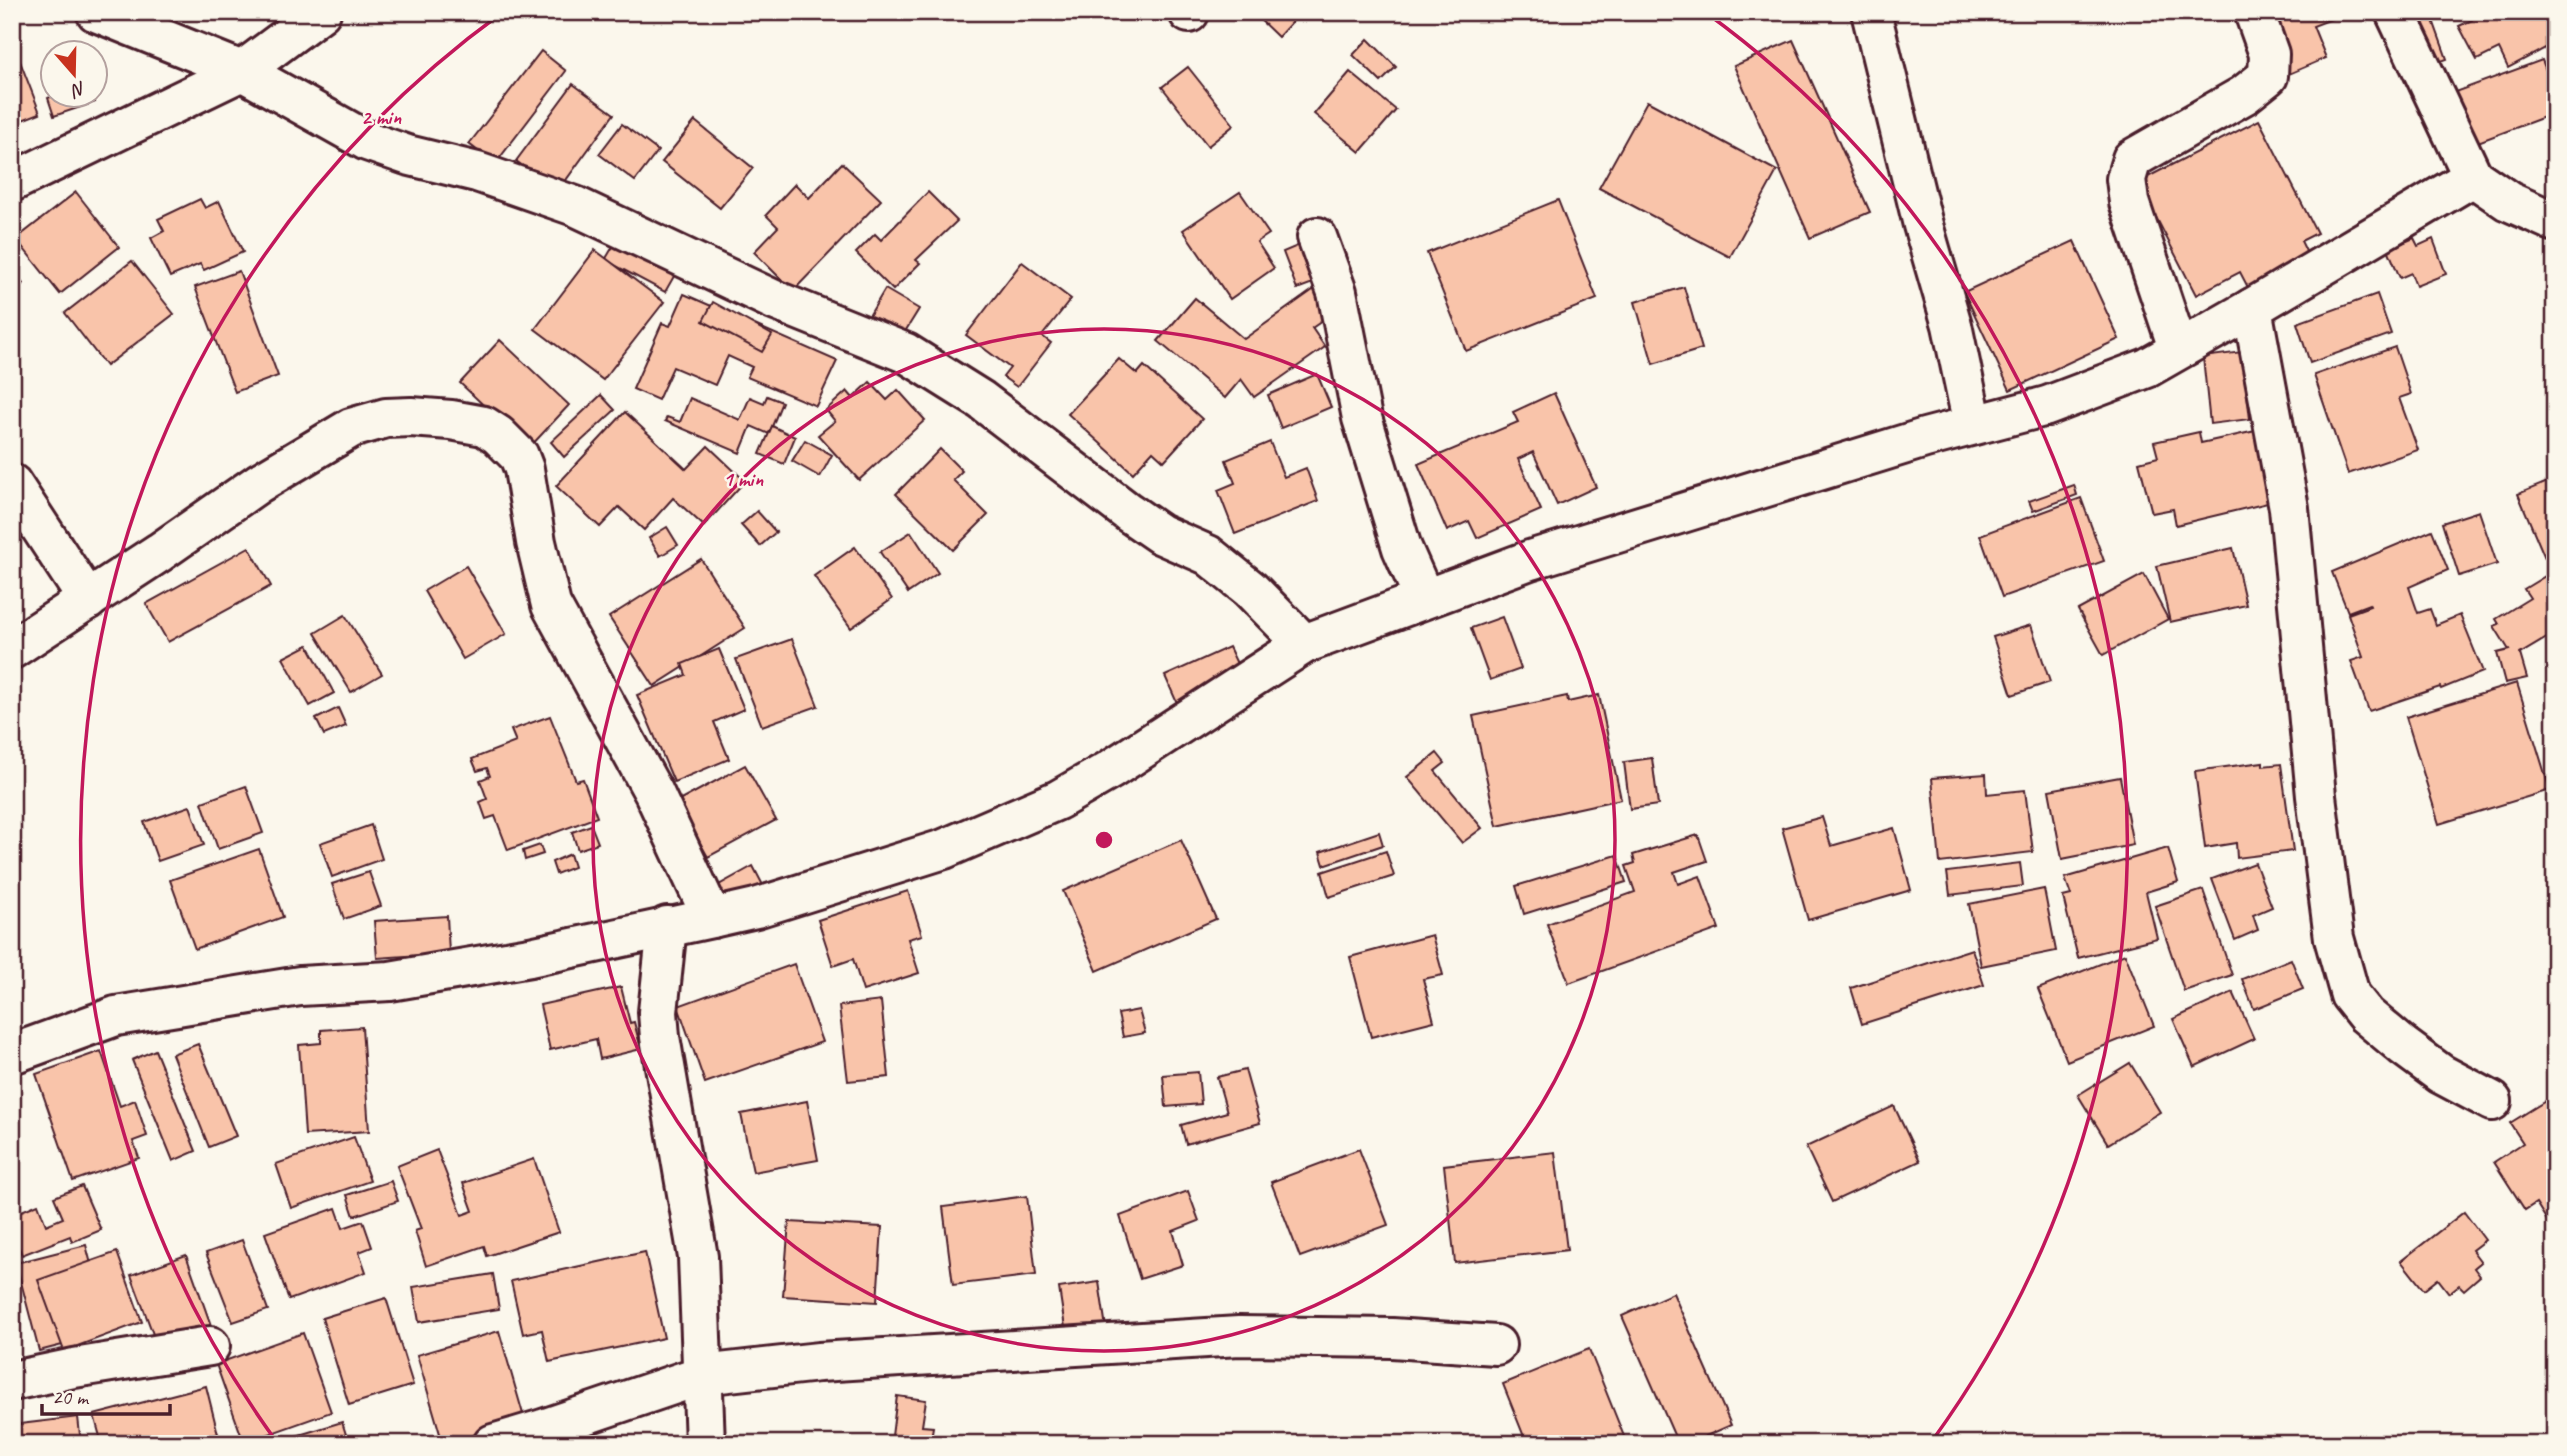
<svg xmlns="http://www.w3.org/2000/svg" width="2567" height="1456" viewBox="0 0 2567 1456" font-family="Caveat,sans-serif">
<rect width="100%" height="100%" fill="#fbf7ec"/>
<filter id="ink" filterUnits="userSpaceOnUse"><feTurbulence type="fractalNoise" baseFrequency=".0143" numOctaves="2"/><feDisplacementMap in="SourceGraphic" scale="14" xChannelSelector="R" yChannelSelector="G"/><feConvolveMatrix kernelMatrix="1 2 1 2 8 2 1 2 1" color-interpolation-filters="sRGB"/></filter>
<g filter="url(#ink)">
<g fill="#f9c4aa" stroke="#4a1f2b" stroke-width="2">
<path d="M 1252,12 L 1301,12 L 1278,37 Z"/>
<path d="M 2266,12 L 2350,12 L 2313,26 L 2326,58 L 2277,79 Z"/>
<path d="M 2420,12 L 2430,12 L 2447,59 L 2411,72 L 2393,22 Z"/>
<path d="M 2468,12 L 2542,12 L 2555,36 L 2555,43 L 2508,68 L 2499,49 L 2477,60 L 2459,26 L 2472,20 Z"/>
<path d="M 1368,39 L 1396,67 L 1381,82 L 1353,55 Z"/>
<path d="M 1793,40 L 1870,212 L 1810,238 L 1734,66 Z"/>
<path d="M 16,51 L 40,113 L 12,124 L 12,52 Z"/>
<path d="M 541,51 L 566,71 L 495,164 L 469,144 Z"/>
<path d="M 2542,60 L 2555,94 L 2555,113 L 2470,145 L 2452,93 Z"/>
<path d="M 1188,67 L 1234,125 L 1208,146 L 1162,87 Z"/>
<path d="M 1350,72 L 1396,110 L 1360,152 L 1314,114 Z"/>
<path d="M 573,84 L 614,114 L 558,191 L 516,161 Z"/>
<path d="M 57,94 L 93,94 L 95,102 L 54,116 L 48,98 Z"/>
<path d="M 1647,101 L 1777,171 L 1730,257 L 1599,188 Z"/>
<path d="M 2259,120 L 2317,233 L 2301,241 L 2315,270 L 2254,299 L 2240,272 L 2196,295 L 2138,182 Z"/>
<path d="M 695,121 L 753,168 L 720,208 L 662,162 Z"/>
<path d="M 622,124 L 658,151 L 635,181 L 599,154 Z"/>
<path d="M 842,163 L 881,200 L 793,291 L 754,252 L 778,227 L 766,215 L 795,184 L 809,198 Z"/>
<path d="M 76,192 L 119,247 L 60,294 L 16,239 Z"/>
<path d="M 928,192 L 957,221 L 916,260 L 920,263 L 893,290 L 856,253 L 875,234 L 881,240 Z"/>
<path d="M 1240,192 L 1269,234 L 1257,242 L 1274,268 L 1230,299 L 1183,230 Z"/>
<path d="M 200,199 L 205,208 L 219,201 L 243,252 L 204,270 L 200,264 L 170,277 L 151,238 L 164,231 L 158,219 Z"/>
<path d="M 1558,200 L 1597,299 L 1466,351 L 1427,253 Z"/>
<path d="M 618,238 L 677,271 L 665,292 L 605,260 Z"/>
<path d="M 2414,238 L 2418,246 L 2433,239 L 2446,274 L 2416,286 L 2411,273 L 2400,278 L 2388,249 Z"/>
<path d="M 1309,241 L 1324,279 L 1297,289 L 1283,252 Z"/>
<path d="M 2074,241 L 2119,339 L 2010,390 L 1964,292 Z"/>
<path d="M 595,250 L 664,302 L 603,380 L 535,329 Z"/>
<path d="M 132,261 L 174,314 L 106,366 L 65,313 Z"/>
<path d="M 1022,262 L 1071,299 L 1042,336 L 1051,343 L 1017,387 L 1003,377 L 1010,368 L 966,335 Z"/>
<path d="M 12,269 L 23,284 L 12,291 Z"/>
<path d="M 239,271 L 278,376 L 235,392 L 195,287 Z"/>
<path d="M 1320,285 L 1338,310 L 1312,328 L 1325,347 L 1254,397 L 1241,379 L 1225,398 L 1158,341 L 1195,298 L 1244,339 Z"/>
<path d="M 1684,287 L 1702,349 L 1653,364 L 1635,302 Z"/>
<path d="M 885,289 L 919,309 L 898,343 L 865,323 Z"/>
<path d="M 684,294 L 837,361 L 816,406 L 747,377 L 752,367 L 728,356 L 715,385 L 673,367 L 658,400 L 633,389 L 662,323 L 670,326 Z"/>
<path d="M 2377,294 L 2391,334 L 2310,363 L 2297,323 Z"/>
<path d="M 713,302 L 772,335 L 762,352 L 703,321 Z"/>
<path d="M 500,340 L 569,405 L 529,448 L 460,383 Z"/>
<path d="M 2395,347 L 2411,394 L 2399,398 L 2418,450 L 2348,474 L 2314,375 Z"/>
<path d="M 2242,352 L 2250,419 L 2210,424 L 2203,357 Z"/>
<path d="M 1119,359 L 1137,374 L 1144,366 L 1202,419 L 1164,461 L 1153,451 L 1133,473 L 1068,414 Z"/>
<path d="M 1317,374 L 1331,407 L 1281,428 L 1268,395 Z"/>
<path d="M 870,382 L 887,400 L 898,390 L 925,420 L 859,480 L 818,435 L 835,421 L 826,410 L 847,391 L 853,398 Z"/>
<path d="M 1554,393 L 1596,487 L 1557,505 L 1533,452 L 1518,459 L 1541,510 L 1477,538 L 1469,521 L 1447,531 L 1418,464 L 1518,422 L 1513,412 Z"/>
<path d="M 601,395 L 615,410 L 564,457 L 551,442 Z"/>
<path d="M 767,396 L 782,402 L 769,434 L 751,426 L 740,453 L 665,421 L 667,417 L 680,422 L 690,398 L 740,420 L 750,397 L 764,403 Z"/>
<path d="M 625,412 L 686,469 L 708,446 L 745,481 L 704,526 L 673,498 L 644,530 L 619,507 L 600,527 L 556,486 Z"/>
<path d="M 772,426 L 795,437 L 784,464 L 760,454 Z"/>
<path d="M 2260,430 L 2276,501 L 2176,525 L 2173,509 L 2152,513 L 2139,462 L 2158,457 L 2154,442 L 2199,432 L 2201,443 Z"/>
<path d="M 805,440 L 832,455 L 820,477 L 792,461 Z"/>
<path d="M 1270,442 L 1284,477 L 1306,468 L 1318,501 L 1235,534 L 1218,490 L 1235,483 L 1226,460 Z"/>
<path d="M 940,449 L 962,471 L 953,480 L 988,515 L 953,550 L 896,494 Z"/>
<path d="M 2555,479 L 2555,554 L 2545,558 L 2518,494 Z"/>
<path d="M 2074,485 L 2077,495 L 2033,511 L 2029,501 Z"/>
<path d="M 2081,498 L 2104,561 L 2002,597 L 1980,535 Z"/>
<path d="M 757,511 L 776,532 L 760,546 L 741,525 Z"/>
<path d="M 2479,511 L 2497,564 L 2459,576 L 2442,523 Z"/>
<path d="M 667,527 L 678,545 L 660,556 L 649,538 Z"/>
<path d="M 2432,530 L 2448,570 L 2409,587 L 2418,613 L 2430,609 L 2436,625 L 2460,615 L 2483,672 L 2441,689 L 2440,687 L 2369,711 L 2351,661 L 2363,657 L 2348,614 L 2370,606 L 2369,604 L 2348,612 L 2332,572 Z"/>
<path d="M 911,532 L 938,573 L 908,593 L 880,552 Z"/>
<path d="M 249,547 L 271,586 L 168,642 L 146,604 Z"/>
<path d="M 855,547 L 892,599 L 851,628 L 814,576 Z"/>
<path d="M 2233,548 L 2246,605 L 2170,622 L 2157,566 Z"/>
<path d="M 701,559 L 745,628 L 654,686 L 609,617 Z"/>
<path d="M 466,566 L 506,634 L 463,659 L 424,591 Z"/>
<path d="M 2555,570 L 2555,633 L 2520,654 L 2527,678 L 2505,683 L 2497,653 L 2509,650 L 2494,626 L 2499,624 L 2496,619 L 2530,598 L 2524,589 Z"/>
<path d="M 2144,574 L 2168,619 L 2103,655 L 2078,610 Z"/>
<path d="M 345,615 L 382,674 L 351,692 L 315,633 Z"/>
<path d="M 1502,617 L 1521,669 L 1490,680 L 1471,628 Z"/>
<path d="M 2031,625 L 2050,682 L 2012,695 L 1993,637 Z"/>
<path d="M 792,639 L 818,706 L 762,726 L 736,659 Z"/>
<path d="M 308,645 L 334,693 L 310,706 L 283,658 Z"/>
<path d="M 1229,647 L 1242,674 L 1177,703 L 1165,676 Z"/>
<path d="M 719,649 L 744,709 L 714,722 L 729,759 L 674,782 L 637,695 L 686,675 L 682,664 Z"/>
<path d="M 2517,683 L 2550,790 L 2439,824 L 2406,717 Z"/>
<path d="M 1599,695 L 1621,799 L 1497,826 L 1473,716 L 1567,696 L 1568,702 Z"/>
<path d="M 338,708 L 346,726 L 324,735 L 316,719 Z"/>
<path d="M 550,716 L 576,781 L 583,779 L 597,817 L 508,850 L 495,816 L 486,819 L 480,802 L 487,799 L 480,780 L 490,776 L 487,768 L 477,771 L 472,759 L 516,742 L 511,730 Z"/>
<path d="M 1437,753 L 1445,763 L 1435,771 L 1482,828 L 1462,843 L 1407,777 Z"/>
<path d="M 1652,758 L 1658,805 L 1630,809 L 1624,762 Z"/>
<path d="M 2263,762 L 2263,766 L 2281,764 L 2293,851 L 2237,858 L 2236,843 L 2205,848 L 2195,771 Z"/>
<path d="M 745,765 L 776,820 L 708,857 L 677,802 Z"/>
<path d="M 1986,774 L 1987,794 L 2025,790 L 2033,852 L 1940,863 L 1932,778 Z"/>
<path d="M 2120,777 L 2133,845 L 2062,859 L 2049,790 Z"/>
<path d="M 246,786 L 263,833 L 218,849 L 202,802 Z"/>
<path d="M 190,806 L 204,845 L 158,861 L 144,822 Z"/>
<path d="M 1822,817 L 1831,846 L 1894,828 L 1911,890 L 1808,920 L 1782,828 Z"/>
<path d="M 371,825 L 382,859 L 332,877 L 320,843 Z"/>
<path d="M 591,825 L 598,843 L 578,850 L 572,832 Z"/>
<path d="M 1379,832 L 1383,845 L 1324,865 L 1320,852 Z"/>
<path d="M 1698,835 L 1707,861 L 1674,872 L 1678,884 L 1700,876 L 1719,929 L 1569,983 L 1547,924 L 1635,892 L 1626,866 L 1635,863 L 1633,855 Z"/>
<path d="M 1181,840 L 1216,919 L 1097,971 L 1063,891 Z"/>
<path d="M 540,845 L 543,854 L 525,860 L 523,851 Z"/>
<path d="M 2168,848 L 2178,882 L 2146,892 L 2157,938 L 2078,958 L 2063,897 L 2071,895 L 2065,878 Z"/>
<path d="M 259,849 L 283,917 L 195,949 L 170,880 Z"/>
<path d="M 1386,851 L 1394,876 L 1329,897 L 1322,872 Z"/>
<path d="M 570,854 L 574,867 L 556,874 L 552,862 Z"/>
<path d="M 1617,855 L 1626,882 L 1524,914 L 1516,886 Z"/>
<path d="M 2020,863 L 2023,886 L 1950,895 L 1947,872 Z"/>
<path d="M 2255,863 L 2272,907 L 2253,915 L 2258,930 L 2235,940 L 2212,879 Z"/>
<path d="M 753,866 L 765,889 L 731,908 L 719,885 Z"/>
<path d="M 369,872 L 381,906 L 344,919 L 332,884 Z"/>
<path d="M 2044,889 L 2056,951 L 1981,966 L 1969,904 Z"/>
<path d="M 2203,890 L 2232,975 L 2184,991 L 2155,906 Z"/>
<path d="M 908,891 L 922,935 L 908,939 L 919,973 L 863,991 L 853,959 L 833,966 L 818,920 Z"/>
<path d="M 447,916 L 449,953 L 377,958 L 374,921 Z"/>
<path d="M 1432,935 L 1443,975 L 1423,979 L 1434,1021 L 1371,1037 L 1350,957 Z"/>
<path d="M 1972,949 L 1984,985 L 1862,1024 L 1851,988 Z"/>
<path d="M 2125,954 L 2154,1026 L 2067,1061 L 2038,989 Z"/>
<path d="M 2291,959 L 2303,989 L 2254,1009 L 2242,979 Z"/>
<path d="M 794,964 L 822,1042 L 705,1083 L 678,1006 Z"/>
<path d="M 621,987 L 630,1023 L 634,1022 L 641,1049 L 600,1059 L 596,1039 L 550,1050 L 540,1005 Z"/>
<path d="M 2233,992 L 2254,1039 L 2194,1067 L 2173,1019 Z"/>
<path d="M 881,1001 L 889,1077 L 848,1081 L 839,1006 Z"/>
<path d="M 1139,1010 L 1145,1033 L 1123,1037 L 1118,1014 Z"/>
<path d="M 362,1027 L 369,1131 L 305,1135 L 299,1045 L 321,1043 L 321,1030 Z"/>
<path d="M 198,1044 L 236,1136 L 209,1147 L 172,1054 Z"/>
<path d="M 155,1050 L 196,1151 L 173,1161 L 132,1060 Z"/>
<path d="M 101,1051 L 120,1106 L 135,1100 L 147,1136 L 133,1141 L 139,1158 L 73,1181 L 36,1074 Z"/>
<path d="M 2130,1063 L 2160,1112 L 2108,1144 L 2078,1095 Z"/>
<path d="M 1245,1070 L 1260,1123 L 1186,1144 L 1181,1125 L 1227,1112 L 1217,1077 Z"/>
<path d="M 1198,1072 L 1201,1104 L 1166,1107 L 1163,1075 Z"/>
<path d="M 2555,1095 L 2555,1225 L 2551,1227 L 2536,1203 L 2525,1210 L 2494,1162 L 2523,1143 L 2510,1123 Z"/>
<path d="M 807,1101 L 818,1160 L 753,1172 L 741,1114 Z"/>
<path d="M 1894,1106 L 1920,1161 L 1832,1202 L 1806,1147 Z"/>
<path d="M 354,1137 L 370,1181 L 291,1208 L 276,1164 Z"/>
<path d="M 1359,1149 L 1388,1225 L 1300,1257 L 1271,1182 Z"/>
<path d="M 437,1150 L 462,1215 L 473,1211 L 463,1183 L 534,1159 L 559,1232 L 487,1256 L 484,1246 L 426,1266 L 415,1231 L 421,1229 L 397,1166 Z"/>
<path d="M 1555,1152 L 1567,1250 L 1455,1263 L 1444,1165 Z"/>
<path d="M 391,1181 L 398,1201 L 354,1216 L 347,1195 Z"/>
<path d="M 82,1186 L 101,1230 L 72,1242 L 70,1236 L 22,1255 L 12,1232 L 12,1215 L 38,1204 L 46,1225 L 63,1218 L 54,1197 Z"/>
<path d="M 1188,1191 L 1199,1221 L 1173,1231 L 1183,1265 L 1140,1279 L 1120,1216 Z"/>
<path d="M 1027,1196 L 1036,1275 L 953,1285 L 943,1207 Z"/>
<path d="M 336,1208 L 343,1228 L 363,1221 L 372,1247 L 359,1252 L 366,1272 L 289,1300 L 265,1233 Z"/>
<path d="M 2464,1212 L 2485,1240 L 2472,1250 L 2481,1262 L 2474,1268 L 2480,1276 L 2464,1290 L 2459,1285 L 2449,1293 L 2438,1279 L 2424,1290 L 2401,1261 Z"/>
<path d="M 789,1222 L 882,1227 L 877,1302 L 783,1296 Z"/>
<path d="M 242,1240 L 268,1310 L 233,1322 L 206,1253 Z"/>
<path d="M 86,1245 L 109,1333 L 39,1351 L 16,1263 Z"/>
<path d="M 117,1252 L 142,1322 L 64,1351 L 38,1280 Z"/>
<path d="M 645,1252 L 664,1338 L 549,1362 L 542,1330 L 523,1334 L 511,1281 Z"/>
<path d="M 186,1255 L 214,1334 L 160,1353 L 131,1275 Z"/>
<path d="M 493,1274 L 499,1309 L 419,1322 L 413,1287 Z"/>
<path d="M 1099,1282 L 1107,1334 L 1067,1341 L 1059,1288 Z"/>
<path d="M 1673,1293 L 1731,1425 L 1688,1444 L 1678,1444 L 1622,1316 Z"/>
<path d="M 386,1298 L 413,1385 L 349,1405 L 322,1318 Z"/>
<path d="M 499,1331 L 525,1421 L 443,1444 L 417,1355 Z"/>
<path d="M 303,1333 L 331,1412 L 244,1443 L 216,1364 Z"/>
<path d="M 1589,1349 L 1627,1444 L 1527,1444 L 1503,1384 Z"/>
<path d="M 206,1386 L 218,1434 L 198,1439 L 199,1444 L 102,1444 L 94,1415 Z"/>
<path d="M 897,1396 L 926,1400 L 922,1426 L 933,1427 L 930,1444 L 891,1444 Z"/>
<path d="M 78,1417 L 81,1444 L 12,1444 L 12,1425 Z"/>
<path d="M 342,1422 L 349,1444 L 287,1444 L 286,1439 Z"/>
<path d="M 2268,1436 L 2270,1444 L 2244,1444 Z"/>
<path d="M 859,1441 L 888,1444 L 858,1444 Z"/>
</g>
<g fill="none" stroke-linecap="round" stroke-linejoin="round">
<g stroke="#4a1f2b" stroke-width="44">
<g id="minor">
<path d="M 96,12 L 242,71 L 367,141 L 407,155 L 477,172 L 575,206 L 774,300 L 906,353 L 981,400 L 1128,512 L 1160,534 L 1208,555 L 1250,589 L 1304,644"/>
<path d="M 1871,12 L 1923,225 L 1952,325 L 1973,425"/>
<path d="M 2395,12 L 2473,177 L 2508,201 L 2555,222"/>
<path d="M 1189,13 L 1189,12"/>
<path d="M 12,182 L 242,71 L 321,12"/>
<path d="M 1317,237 L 1337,292 L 1362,418 L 1402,548 L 1424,598"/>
<path d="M 2252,308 L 2289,508 L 2316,796 L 2334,938 L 2350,995 L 2366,1015 L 2403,1046 L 2441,1074 L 2492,1101"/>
<path d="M 2178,348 L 2129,202 L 2126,179 L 2132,159 L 2244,95 L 2268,76 L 2269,54 L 2254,12"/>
<path d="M 12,484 L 88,600"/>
<path d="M 12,649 L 160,552 L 259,483 L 351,428 L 386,418 L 411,417 L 451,420 L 484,426 L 498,435 L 519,456 L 524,469 L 536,542 L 551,605 L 654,793 L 712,918"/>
<path d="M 667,926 L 658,1012 L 660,1037 L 698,1257 L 705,1444"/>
<path d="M 12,1054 L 116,1016 L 300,986 L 390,981 L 530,957 L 712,918 L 756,908 L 944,849 L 1058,800 L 1110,770 L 1304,644 L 1530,560 L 1925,438 L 2047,406 L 2147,368 L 2252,308 L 2473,177"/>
<path d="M 12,1381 L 74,1368 L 210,1346"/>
<path d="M 493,1444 L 543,1429 L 702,1375 L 819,1362 L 1239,1336 L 1392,1338 L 1496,1345"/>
</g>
</g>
<use href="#minor" stroke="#fbf7ec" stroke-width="38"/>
</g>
</g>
<g fill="none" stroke="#c2185b" stroke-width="3.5">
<circle cx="1104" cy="840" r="511"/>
<path d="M276 1441A1023 1023 0 0 1 503 12M1705 12A1023 1023 0 0 1 1932 1441"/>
</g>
<circle cx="1104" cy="840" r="10" fill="#c2185b" stroke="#fbf7ec" stroke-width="3.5"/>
<g font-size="21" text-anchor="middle" font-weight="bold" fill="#c2185b" stroke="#fbf7ec" stroke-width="5" stroke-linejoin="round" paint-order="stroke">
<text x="381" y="124">2 min</text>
<text x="743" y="486">1 min</text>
</g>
<rect width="2567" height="1456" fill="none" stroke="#fbf7ec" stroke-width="42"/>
<rect x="21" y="21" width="2525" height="1414" fill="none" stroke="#4a1f2b" stroke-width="2.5" filter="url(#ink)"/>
<g transform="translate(74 74) rotate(160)"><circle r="33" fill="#fbf7ec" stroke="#b4a19f" stroke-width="2"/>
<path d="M0-5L12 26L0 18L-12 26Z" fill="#c8321e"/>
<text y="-10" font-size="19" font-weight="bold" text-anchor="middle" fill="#4a1f2b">N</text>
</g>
<path d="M42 1404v10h128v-10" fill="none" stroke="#4a1f2b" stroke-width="3.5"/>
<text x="52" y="1404" font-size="21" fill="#4a1f2b" stroke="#fbf7ec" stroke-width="5" paint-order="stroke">20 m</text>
</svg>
